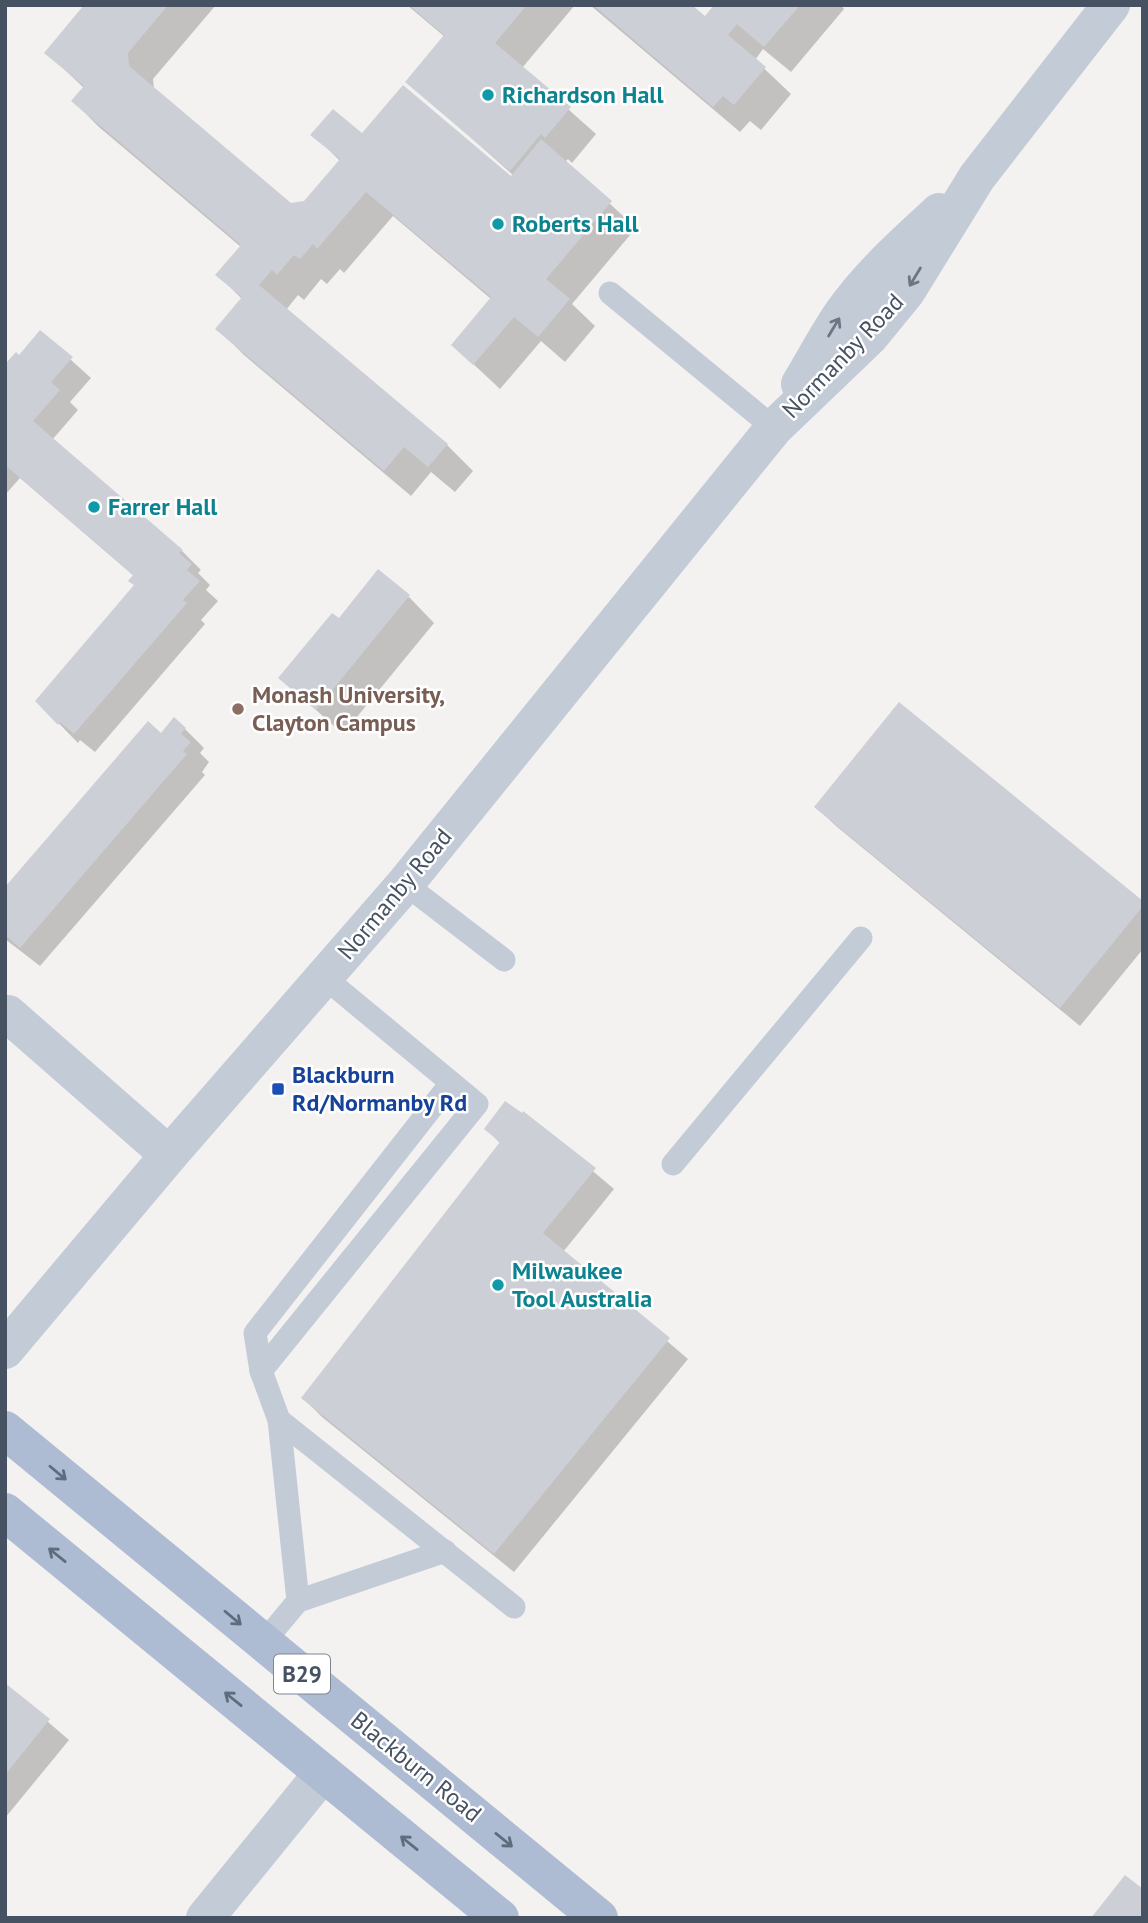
<svg xmlns="http://www.w3.org/2000/svg" width="1148" height="1923" viewBox="0 0 1148 1923" font-family="'PT Sans',sans-serif">
<rect width="100%" height="100%" fill="#f4f1f1"/>
<g fill="#0003">
<path d="M 86,5 L 216,5 L 153,79 L 154,89 L 291,205 L 305,203 L 340,161 L 313,134 L 362,136 L 511,178 L 513,175 L 408,82 L 445,37 L 407,5 L 575,5 L 522,68 L 596,134 L 572,163 L 568,159 L 565,162 L 636,228 L 572,304 L 595,326 L 565,362 L 541,341 L 500,389 L 453,345 L 491,299 L 393,216 L 344,273 L 340,269 L 327,284 L 321,279 L 304,300 L 298,295 L 286,310 L 447,445 L 473,471 L 455,492 L 431,472 L 411,496 L 244,355 L 218,329 L 242,299 L 218,275 L 241,247 L 99,127 L 73,101 L 84,88 L 47,53 Z"/>
<path d="M 590,5 L 690,5 L 705,18 L 716,5 L 841,5 L 844,9 L 791,72 L 763,49 L 755,60 L 791,94 L 761,130 L 750,121 L 740,132 Z"/>
<path d="M 40,332 L 91,378 L 70,402 L 78,410 L 52,440 L 182,551 L 201,570 L 198,573 L 210,585 L 206,590 L 218,601 L 201,620 L 205,624 L 95,752 L 80,740 L 78,743 L 37,701 L 136,585 L 134,576 L 20,478 L 5,495 L 5,367 L 19,357 Z"/>
<path d="M 409,597 L 434,623 L 343,734 L 280,678 L 339,620 Z"/>
<path d="M 185,729 L 204,748 L 200,753 L 209,762 L 202,772 L 205,775 L 40,966 L 5,939 L 5,889 L 161,735 Z"/>
<path d="M 816,807 L 1143,903 L 1143,949 L 1080,1026 L 836,826 Z"/>
<path d="M 524,1113 L 614,1189 L 563,1252 L 688,1359 L 514,1572 L 322,1417 L 303,1398 L 501,1144 L 486,1129 Z"/>
<path d="M 5,1685 L 69,1740 L 5,1818 Z"/>
</g>
<g fill="#cdcfd7">
<path d="M 84,5 L 168,5 L 128,53 L 129,66 L 291,203 L 304,201 L 340,159 L 310,135 L 333,109 L 362,133 L 403,85 L 511,176 L 541,139 L 612,201 L 546,279 L 570,299 L 538,337 L 514,317 L 473,365 L 451,345 L 491,297 L 366,192 L 317,249 L 313,244 L 300,259 L 294,255 L 277,275 L 272,270 L 259,285 L 448,444 L 428,467 L 404,447 L 384,471 L 215,329 L 242,297 L 215,275 L 241,245 L 71,101 L 84,86 L 44,53 Z"/>
<path d="M 409,5 L 527,5 L 495,43 L 571,107 L 545,138 L 541,134 L 510,171 L 405,82 L 444,35 Z"/>
<path d="M 593,5 L 692,5 L 705,16 L 714,5 L 800,5 L 764,47 L 737,24 L 728,35 L 766,67 L 734,105 L 723,96 L 713,107 Z"/>
<path d="M 40,330 L 73,357 L 51,382 L 60,390 L 33,421 L 183,550 L 179,553 L 192,564 L 187,570 L 200,581 L 183,600 L 187,603 L 74,734 L 60,722 L 58,725 L 35,701 L 134,585 L 128,581 L 133,575 L 5,465 L 5,364 L 16,352 L 19,355 Z"/>
<path d="M 378,569 L 410,595 L 316,710 L 278,678 L 332,613 L 339,618 Z"/>
<path d="M 899,702 L 1143,901 L 1143,906 L 1060,1008 L 814,807 Z"/>
<path d="M 174,717 L 186,728 L 181,734 L 191,742 L 183,751 L 187,754 L 20,948 L 5,935 L 5,887 L 148,721 L 161,733 Z"/>
<path d="M 505,1101 L 522,1113 L 523,1111 L 596,1168 L 543,1233 L 670,1338 L 494,1554 L 301,1398 L 500,1142 L 484,1129 Z"/>
<path d="M 5,1683 L 50,1719 L 5,1775 Z"/>
<path d="M 1125,1875 L 1143,1889 L 1143,1918 L 1091,1918 Z"/>
</g>
<g fill="none" stroke-linecap="round" stroke-linejoin="round">
<g stroke="#c3cbd7" stroke-width="23">
<path d="M 610,293 L 774,428"/>
<path d="M 405,884 L 504,960"/>
<path d="M 451,1083 L 255,1333 L 261,1371 L 279,1420 L 514,1607"/>
<path d="M 673,1164 L 861,938"/>
<path d="M 261,1371 L 477,1104 L 325,978"/>
<path d="M 279,1420 L 298,1601 L 445,1551"/>
<path d="M 263,1643 L 298,1601"/>
</g>
<g stroke="#c3cbd7" stroke-width="38">
<path d="M 8,1014 L 169,1155"/>
<path d="M 205,1918 L 323,1773"/>
</g>
<g stroke="#c3cbd7" stroke-width="38">
<path d="M 800,384 C 814,361 827,336 842,314 C 869,275 905,244 939,212"/>
<path d="M 5,1350 L 169,1155 L 405,884 L 774,428 L 870,336 L 906,292 L 977,177 L 1111,5"/>
</g>
<g stroke="#aebcd3" stroke-width="38">
<path d="M 5,1430 L 599,1918"/>
<path d="M 5,1512 L 500,1918"/>
</g>
</g>
<defs><path id="oneway-shaft" d="M-6 0H5M1.5-3L5.5 0L1.5 3" fill="none" stroke-width="1.6" stroke-linecap="round" stroke-linejoin="round" transform="scale(1.75)"/></defs>
<g stroke="#6c7684">
<use href="#oneway-shaft" transform="translate(915 277) rotate(121)"/>
<use href="#oneway-shaft" transform="translate(834 327) rotate(-59)"/>
</g>
<g stroke="#606c7e">
<use href="#oneway-shaft" transform="translate(58 1473) rotate(40)"/>
<use href="#oneway-shaft" transform="translate(57 1555) rotate(-141)"/>
<use href="#oneway-shaft" transform="translate(233 1618) rotate(40)"/>
<use href="#oneway-shaft" transform="translate(233 1699) rotate(-141)"/>
<use href="#oneway-shaft" transform="translate(504 1840) rotate(39)"/>
<use href="#oneway-shaft" transform="translate(409 1843) rotate(-141)"/>
</g>
<g fill="#0f9aa8" stroke="#fff" stroke-width="2.5">
<circle cx="488" cy="95" r="7"/>
<circle cx="498" cy="224" r="7"/>
<circle cx="94" cy="507" r="7"/>
<circle cx="498" cy="1285" r="7"/>
</g>
<circle fill="#8d6e63" stroke="#fff" stroke-width="2.5" cx="238" cy="709" r="7"/>
<rect fill="#1a4fb4" stroke="#fff" stroke-width="2.5" x="271" y="1082" width="14" height="14" rx="3.5"/>
<g text-anchor="middle" stroke-width="5" stroke-linejoin="round" paint-order="stroke">
<rect fill="#fff" stroke="#7e8590" stroke-width="2" x="274" y="1654.5" width="56" height="39" rx="5"/>
<g font-size="23" font-weight="bold" fill="#465161">
<text x="302" y="1682">B29</text>
</g>
<g font-size="24" font-weight="bold" fill="#0d838f" stroke="#fff" text-anchor="start">
<text x="502" y="103">Richardson Hall</text>
<text x="512" y="232">Roberts Hall</text>
<text x="108" y="515">Farrer Hall</text>
<text x="512" y="1279">Milwaukee<tspan x="512" dy="28">Tool Australia</tspan></text>
</g>
<g font-size="24" fill="#465161" stroke="#fff">
<text transform="translate(843 356) rotate(-46)" y="8">Normanby Road</text>
<text transform="translate(395 894) rotate(-50)" y="8">Normanby Road</text>
<text transform="translate(416 1767) rotate(39)" y="8">Blackburn Road</text>
</g>
<g font-size="24" font-weight="bold" fill="#785e54" stroke="#fff" text-anchor="start">
<text x="252" y="703">Monash University,<tspan x="252" dy="28">Clayton Campus</tspan></text>
</g>
<g font-size="24" font-weight="bold" fill="#164399" stroke="#fff" text-anchor="start">
<text x="292" y="1083">Blackburn<tspan x="292" dy="28">Rd/Normanby Rd</tspan></text>
</g>
</g>
<rect width="1148" height="1923" fill="none" stroke="#465161" stroke-width="14"/>
</svg>
